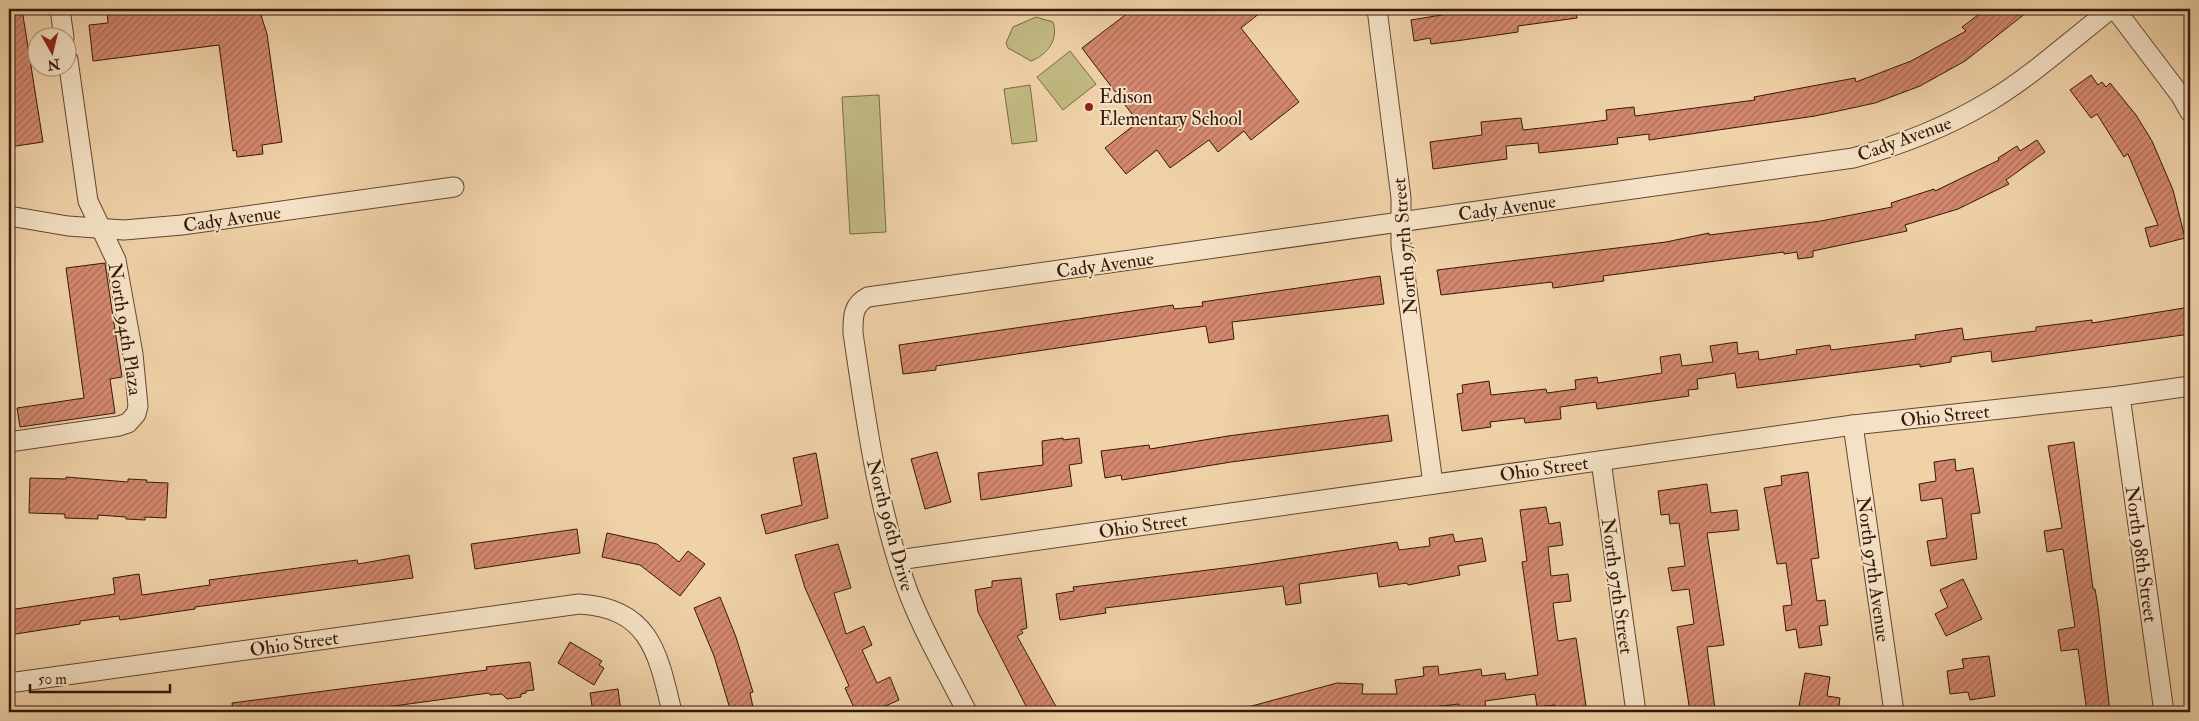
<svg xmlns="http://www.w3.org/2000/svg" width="2199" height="721" viewBox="0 0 2199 721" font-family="'IM FELL Double Pica',serif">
<defs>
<pattern id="building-hatch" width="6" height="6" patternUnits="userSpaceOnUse" patternTransform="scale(1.25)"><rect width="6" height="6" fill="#d4886f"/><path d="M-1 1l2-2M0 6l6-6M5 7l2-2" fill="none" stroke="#ad6e59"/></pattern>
</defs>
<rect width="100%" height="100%" fill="#f0d2a8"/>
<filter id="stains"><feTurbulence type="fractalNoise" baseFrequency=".004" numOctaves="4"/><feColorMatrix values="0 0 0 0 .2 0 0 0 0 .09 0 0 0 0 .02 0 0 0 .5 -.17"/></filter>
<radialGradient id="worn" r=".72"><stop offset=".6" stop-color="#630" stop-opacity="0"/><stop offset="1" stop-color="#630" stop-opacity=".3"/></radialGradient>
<g fill="#c1ba82" stroke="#7c6846">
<path d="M 1036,17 L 1053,22 C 1059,40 1047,55 1031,61 L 1008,48 L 1006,43 L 1013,27 Z"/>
<path d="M 1070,51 L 1096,84 L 1063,110 L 1037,77 Z"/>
<path d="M 1030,85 L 1037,141 L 1012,144 L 1004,89 Z"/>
<path d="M 879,95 L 886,232 L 850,234 L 842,97 Z"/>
</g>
<g fill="url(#building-hatch)" stroke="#36170a">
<path d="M 9,9 L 22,9 L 43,142 L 9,147 Z"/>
<path d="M 129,9 L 255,9 L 260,12 L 267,34 L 282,142 L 262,145 L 263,154 L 237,157 L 236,150 L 233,151 L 219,45 L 93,61 L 89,25 L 108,23 L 107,12 Z"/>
<path d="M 1133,9 L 1265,9 L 1241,28 L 1299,102 L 1251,140 L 1244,131 L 1218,152 L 1209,140 L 1170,168 L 1157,150 L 1126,174 L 1105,148 L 1138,122 L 1082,48 Z"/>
<path d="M 1478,9 L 1576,9 L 1577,18 L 1518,26 L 1518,32 L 1463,40 L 1431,44 L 1430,38 L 1414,41 L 1411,20 Z"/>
<path d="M 1986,9 L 2031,9 L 1965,61 L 1920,86 L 1875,103 L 1815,116 L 1649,140 L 1649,134 L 1617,138 L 1618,144 L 1593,147 L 1539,153 L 1538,143 L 1506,146 L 1507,159 L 1433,169 L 1430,142 L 1482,135 L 1481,122 L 1521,118 L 1523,130 L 1577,124 L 1607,120 L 1606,110 L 1634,107 L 1635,116 L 1755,100 L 1754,97 L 1855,78 L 1856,82 L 1911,61 L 1966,31 L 1962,27 Z"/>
<path d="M 2091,75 L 2098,85 L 2102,82 L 2106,87 L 2110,83 L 2136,115 L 2152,141 L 2173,190 L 2185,238 L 2150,247 L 2145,228 L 2158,225 L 2128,154 L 2124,157 L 2097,114 L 2091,118 L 2070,90 Z"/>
<path d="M 2037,140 L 2045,152 L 2006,180 L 2009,184 L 1958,209 L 1905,225 L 1907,231 L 1813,251 L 1813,257 L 1798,259 L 1797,252 L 1784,254 L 1784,252 L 1603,276 L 1604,281 L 1553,288 L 1552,282 L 1441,295 L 1437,270 L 1666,242 L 1709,233 L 1709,235 L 1821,221 L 1892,207 L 1891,203 L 1934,189 L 1935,191 L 1999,160 L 1998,158 L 2017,146 L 2020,151 Z"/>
<path d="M 105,263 L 122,377 L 110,379 L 115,413 L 20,427 L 17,408 L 84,398 L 66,268 Z"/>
<path d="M 1380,276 L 1384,304 L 1232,322 L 1234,339 L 1209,343 L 1206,326 L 936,366 L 936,370 L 903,374 L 899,345 L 1173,305 L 1174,309 L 1203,306 L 1202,302 Z"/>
<path d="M 2190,307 L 2190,334 L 1992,362 L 1991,351 L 1951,357 L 1951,362 L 1920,367 L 1920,364 L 1737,388 L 1735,373 L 1697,379 L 1698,389 L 1688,390 L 1689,396 L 1597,409 L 1596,402 L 1560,407 L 1561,419 L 1525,423 L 1524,418 L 1490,422 L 1491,427 L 1462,431 L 1457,394 L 1463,393 L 1462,385 L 1489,381 L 1491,395 L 1546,389 L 1547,393 L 1576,389 L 1575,380 L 1597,377 L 1598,383 L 1662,373 L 1660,357 L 1680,354 L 1682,366 L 1713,362 L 1710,346 L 1737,342 L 1738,354 L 1758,351 L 1759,360 L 1797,354 L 1796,350 L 1830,345 L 1831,350 L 1916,339 L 1915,335 L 1962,328 L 1964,340 L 2036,331 L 2036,327 L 2092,320 L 2092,323 Z"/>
<path d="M 1388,415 L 1392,441 L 1231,462 L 1122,480 L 1121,475 L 1105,478 L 1101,451 L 1149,445 L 1150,449 L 1228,436 Z"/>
<path d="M 1063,438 L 1063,440 L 1079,438 L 1082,463 L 1069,465 L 1072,486 L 981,500 L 978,473 L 1043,465 L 1042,441 Z"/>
<path d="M 2074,442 L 2093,589 L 2095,589 L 2098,607 L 2110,712 L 2087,712 L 2078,649 L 2061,651 L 2058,630 L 2075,627 L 2063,549 L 2047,552 L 2044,531 L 2062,528 L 2048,446 Z"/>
<path d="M 937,452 L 951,502 L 925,509 L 911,459 Z"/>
<path d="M 816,453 L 828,518 L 766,534 L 761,515 L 802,505 L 793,458 Z"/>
<path d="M 1955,459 L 1956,471 L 1973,468 L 1980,513 L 1971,514 L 1977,559 L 1931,566 L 1927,541 L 1947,538 L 1942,498 L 1921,501 L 1919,484 L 1936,481 L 1934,462 Z"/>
<path d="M 1808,472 L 1819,558 L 1811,559 L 1817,601 L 1825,600 L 1828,625 L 1819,626 L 1822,645 L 1799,648 L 1796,629 L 1786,631 L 1783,606 L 1792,605 L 1786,563 L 1777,564 L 1764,488 L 1782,485 L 1781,476 Z"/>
<path d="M 66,477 L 128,482 L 128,479 L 147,480 L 146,482 L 168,483 L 166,518 L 145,517 L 145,520 L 126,519 L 126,517 L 98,515 L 98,519 L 65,518 L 65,514 L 29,513 L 30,478 L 66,479 Z"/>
<path d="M 1707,484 L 1711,513 L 1737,510 L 1739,530 L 1707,533 L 1724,645 L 1707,647 L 1715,709 L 1690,712 L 1677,627 L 1694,624 L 1689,589 L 1672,591 L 1668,568 L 1685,566 L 1679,523 L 1670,524 L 1669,514 L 1661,515 L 1658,491 Z"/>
<path d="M 1546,507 L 1549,524 L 1560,522 L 1563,545 L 1548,547 L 1551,576 L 1568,574 L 1571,601 L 1553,603 L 1558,641 L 1576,638 L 1586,706 L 1556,711 L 1555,705 L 1537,707 L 1535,694 L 1485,701 L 1486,710 L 1468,712 L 1460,712 L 1459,704 L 1425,708 L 1426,712 L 1249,712 L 1248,707 L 1337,683 L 1363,684 L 1362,694 L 1397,694 L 1395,680 L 1424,676 L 1423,667 L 1438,666 L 1439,675 L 1481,669 L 1482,676 L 1505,673 L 1506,680 L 1538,675 L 1522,562 L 1527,561 L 1520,510 Z"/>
<path d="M 577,529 L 580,553 L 475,569 L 471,544 Z"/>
<path d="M 607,533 L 657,544 L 679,562 L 688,551 L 705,564 L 680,596 L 640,565 L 602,557 Z"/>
<path d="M 1453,534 L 1455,542 L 1482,538 L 1486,561 L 1458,566 L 1460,575 L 1408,585 L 1407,583 L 1379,587 L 1377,573 L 1299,584 L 1301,603 L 1286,605 L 1283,586 L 1105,608 L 1106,613 L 1060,620 L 1056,594 L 1074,591 L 1073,587 L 1248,565 L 1397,542 L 1399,550 L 1430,546 L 1429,538 Z"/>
<path d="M 838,544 L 851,588 L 834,593 L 846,634 L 864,626 L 872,645 L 862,650 L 877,683 L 890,677 L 899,700 L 883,707 L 885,712 L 856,712 L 845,688 L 849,686 L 805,588 L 795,555 Z"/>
<path d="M 409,555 L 413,578 L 195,607 L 195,609 L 120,620 L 119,616 L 80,621 L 80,624 L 9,635 L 9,610 L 115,594 L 113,578 L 139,574 L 142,595 L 210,585 L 209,580 L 357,560 L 358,564 Z"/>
<path d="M 1021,578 L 1027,628 L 1021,630 L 1023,633 L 1017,636 L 1059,712 L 1029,712 L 978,612 L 975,590 L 992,587 L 992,581 Z"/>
<path d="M 1963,579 L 1982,619 L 1946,636 L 1935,614 L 1948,607 L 1940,590 Z"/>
<path d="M 720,597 L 736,637 L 753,692 L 750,693 L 754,712 L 731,712 L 714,656 L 694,608 Z"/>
<path d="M 570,642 L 602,661 L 599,665 L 604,668 L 594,685 L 558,663 Z"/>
<path d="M 1989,656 L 1995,696 L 1970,700 L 1968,692 L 1950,694 L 1947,671 L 1964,668 L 1962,659 Z"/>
<path d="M 530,662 L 534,690 L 526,691 L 526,693 L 521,694 L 521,697 L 507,699 L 502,694 L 490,695 L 489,693 L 350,712 L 233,712 L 232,703 L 487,670 L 486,667 Z"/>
<path d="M 1805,673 L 1830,677 L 1827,696 L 1840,698 L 1838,712 L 1798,712 Z"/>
<path d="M 618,689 L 621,712 L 593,712 L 590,693 Z"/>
</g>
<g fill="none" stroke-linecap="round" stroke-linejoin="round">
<g stroke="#644632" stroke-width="21">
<g id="minor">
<path d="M 60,9 L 64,38"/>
<path d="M 1377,9 L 1401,198 L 1401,245 L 1433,484"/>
<path d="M 2115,9 L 2181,96 L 2190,112"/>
<path d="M 9,216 L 68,226 L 124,230 L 182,225 L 454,187"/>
<path d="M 2120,396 L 2164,712"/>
<path d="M 1853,425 L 1894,712"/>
<path d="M 9,442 L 119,426 L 128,423 L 136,414 L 138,406 L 133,354 L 116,260 L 88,201 L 68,60"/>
<path d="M 1601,461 L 1636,712"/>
<path d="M 898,560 L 1853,425 L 2120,396 L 2190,386"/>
<path d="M 9,683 L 579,604 C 650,608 658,653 672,712"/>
<path d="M 967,712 C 947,672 923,632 907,589 C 877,506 866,420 853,333 C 853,318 852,305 868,297 L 1853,158 C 1901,145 1947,127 1990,101 C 2033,75 2071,40 2111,9"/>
</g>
</g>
<use href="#minor" stroke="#f5e2c6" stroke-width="19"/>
</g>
<circle fill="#8f2418" stroke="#f5e2c6" stroke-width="2" cx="1089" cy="107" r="5"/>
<g text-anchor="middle" stroke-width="4" stroke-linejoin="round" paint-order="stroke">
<g font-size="19" fill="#36170a" stroke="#f5e2c6" text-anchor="start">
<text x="1099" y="103">Edison<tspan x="1099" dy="22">Elementary School</tspan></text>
</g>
<g font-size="19" fill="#36170a" stroke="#f5e2c6">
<text transform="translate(1904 138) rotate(-20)" y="7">Cady Avenue</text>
<text transform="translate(1507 207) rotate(-8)" y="7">Cady Avenue</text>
<text transform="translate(232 218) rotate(-8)" y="7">Cady Avenue</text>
<text transform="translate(1404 246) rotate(-95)" y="7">North 97th Street</text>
<text transform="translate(1105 264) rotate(-8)" y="7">Cady Avenue</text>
<text transform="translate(126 329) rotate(81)" y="7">North 94th Plaza</text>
<text transform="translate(1945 415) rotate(-6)" y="7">Ohio Street</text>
<text transform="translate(1544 468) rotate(-8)" y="7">Ohio Street</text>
<text transform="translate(891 525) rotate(75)" y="7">North 96th Drive</text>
<text transform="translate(1143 525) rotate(-8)" y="7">Ohio Street</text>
<text transform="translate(2142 554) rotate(82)" y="7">North 98th Street</text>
<text transform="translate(1874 569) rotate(82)" y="7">North 97th Avenue</text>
<text transform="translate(1618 586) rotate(82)" y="7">North 97th Street</text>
<text transform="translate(294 643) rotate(-8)" y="7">Ohio Street</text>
</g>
</g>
<rect width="2199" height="721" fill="none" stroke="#f0d2a8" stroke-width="30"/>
<rect x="10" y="10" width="2179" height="701" fill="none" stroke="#36170a" stroke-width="2.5"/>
<rect x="15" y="15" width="2169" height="691" fill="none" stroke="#36170a"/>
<g transform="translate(52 52) rotate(172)"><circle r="24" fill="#f5e2c6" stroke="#a9917b"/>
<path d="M0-4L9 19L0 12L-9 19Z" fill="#8f2418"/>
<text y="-8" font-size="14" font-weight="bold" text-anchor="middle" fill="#36170a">N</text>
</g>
<path d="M30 684v8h140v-8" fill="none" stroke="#36170a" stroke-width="2.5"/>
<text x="38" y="684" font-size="15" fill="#36170a" stroke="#f5e2c6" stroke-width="4" paint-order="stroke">50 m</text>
<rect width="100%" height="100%" filter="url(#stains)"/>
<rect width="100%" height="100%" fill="url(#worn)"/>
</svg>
